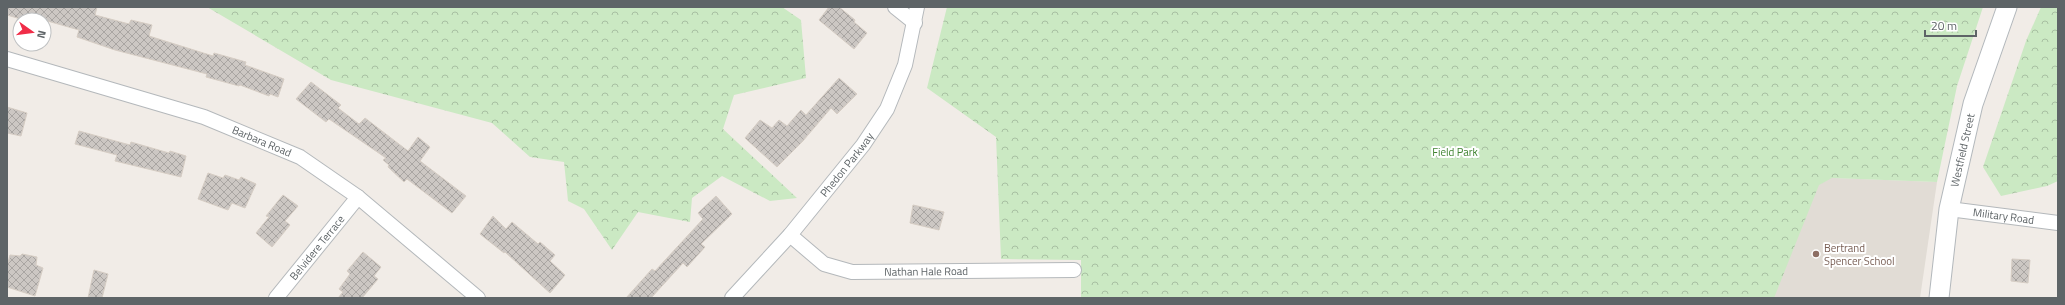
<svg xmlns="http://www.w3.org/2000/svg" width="2065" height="305" viewBox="0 0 2065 305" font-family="'Titillium Web',sans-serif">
<defs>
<pattern id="forest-crowns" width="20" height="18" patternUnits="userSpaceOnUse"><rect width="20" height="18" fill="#cbe9c3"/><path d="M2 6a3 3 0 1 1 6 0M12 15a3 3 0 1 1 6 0" fill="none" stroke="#a8c0a2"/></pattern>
<pattern id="building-cross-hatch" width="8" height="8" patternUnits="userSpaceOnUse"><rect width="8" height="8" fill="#ccc7c3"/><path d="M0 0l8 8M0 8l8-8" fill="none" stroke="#a9a5a2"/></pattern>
</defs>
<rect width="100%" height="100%" fill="#f1ece7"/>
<path fill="#e1dcd5" d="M 1809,177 L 1937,182 L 1920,298 L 1649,298 Z"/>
<g fill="url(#forest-crowns)">
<path d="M 207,7 L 782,7 L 801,20 L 806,78 L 734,95 L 723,129 L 797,198 L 770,201 L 722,176 L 692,198 L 690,222 L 638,212 L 612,250 L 584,209 L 568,201 L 564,162 L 530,157 L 492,123 L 331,80 Z"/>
<path d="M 947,7 L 1983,7 L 1957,86 L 1937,182 L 1832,178 L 1819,185 L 1774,298 L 1081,298 L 1081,260 L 1001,259 L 996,137 L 927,88 Z"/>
<path d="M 2041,7 L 2058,7 L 2058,181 L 2047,186 L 2001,196 L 1983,167 L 2026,41 Z"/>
</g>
<g fill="url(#building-cross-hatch)" stroke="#d6cdc4">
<path d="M 7,7 L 97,7 L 95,15 L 129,24 L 131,20 L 152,25 L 149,36 L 213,56 L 214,53 L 246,62 L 245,65 L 284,79 L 278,97 L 270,94 L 269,96 L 240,85 L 239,86 L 206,77 L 207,74 L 115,50 L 77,37 L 79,30 L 44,20 L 24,20 L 7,15 Z"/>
<path d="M 829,7 L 839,7 L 855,20 L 854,22 L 867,33 L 854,49 L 819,20 Z"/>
<path d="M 839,78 L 857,94 L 837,114 L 831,108 L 802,142 L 777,167 L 745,138 L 760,120 L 772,128 L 779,120 L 787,126 L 801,110 L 806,115 Z"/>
<path d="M 311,82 L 341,105 L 338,108 L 359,124 L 365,118 L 408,151 L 418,137 L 430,147 L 420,161 L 466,196 L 452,213 L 407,179 L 404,182 L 388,167 L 389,165 L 383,160 L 386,158 L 329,119 L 326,122 L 296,99 Z"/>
<path d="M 7,107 L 27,113 L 21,136 L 7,133 Z"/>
<path d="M 79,131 L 130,145 L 131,142 L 169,153 L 170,151 L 186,156 L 181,177 L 115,161 L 117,155 L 75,144 Z"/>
<path d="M 208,173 L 223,178 L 225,175 L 239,180 L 241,177 L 256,184 L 245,208 L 232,203 L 228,210 L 198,199 Z"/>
<path d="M 283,195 L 298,206 L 285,221 L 290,225 L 272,247 L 256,233 L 269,217 L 266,216 Z"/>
<path d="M 716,196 L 732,214 L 701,244 L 705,247 L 687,267 L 683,263 L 651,298 L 626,298 L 652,269 L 655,271 L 703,219 L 698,213 Z"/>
<path d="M 913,205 L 944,212 L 939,230 L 910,223 Z"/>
<path d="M 493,216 L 506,229 L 512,222 L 538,244 L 540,242 L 555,255 L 550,261 L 565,275 L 550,293 L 505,252 L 504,253 L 480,234 Z"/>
<path d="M 363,252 L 381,267 L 374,276 L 378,279 L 362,298 L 338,298 L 343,292 L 339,289 L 350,274 L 347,271 Z"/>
<path d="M 22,254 L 37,257 L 36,265 L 43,268 L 35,296 L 7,287 L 7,266 L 10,255 L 20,256 Z"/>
<path d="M 2012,259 L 2030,260 L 2028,283 L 2011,281 Z"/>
<path d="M 94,270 L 108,274 L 102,298 L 88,298 Z"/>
</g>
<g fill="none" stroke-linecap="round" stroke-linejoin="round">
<g stroke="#b4b8bb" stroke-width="16">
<g id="street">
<path d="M 895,7 L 915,23"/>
<path id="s1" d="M 7,59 L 204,117 L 300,157 L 358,197 L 478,298"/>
<path id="s2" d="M 1949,209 L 2058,223"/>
<path id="s3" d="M 790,235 L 824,264 L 852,272 L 1074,270"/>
<path id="s4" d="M 276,298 L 358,197"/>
<path id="s5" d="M 732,298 L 790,235 L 863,145 L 887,109 L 905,65 L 917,7"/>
</g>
</g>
<g stroke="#b3b8bc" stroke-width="21">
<g id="secondary">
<path id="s6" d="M 1939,298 L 1949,209 L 1973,104 L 2007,7"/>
</g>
</g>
<use href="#street" stroke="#fff" stroke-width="14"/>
<use href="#secondary" stroke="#fff" stroke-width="19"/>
</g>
<circle fill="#8d6e63" stroke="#fff" stroke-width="1.5" cx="1816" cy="254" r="4"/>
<g text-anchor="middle" stroke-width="4" stroke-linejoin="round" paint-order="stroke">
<g font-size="11" fill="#5e6467" stroke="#fff">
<text dy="4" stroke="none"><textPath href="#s1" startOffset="268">Barbara Road</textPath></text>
<text dy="4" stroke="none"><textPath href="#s6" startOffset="150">Westfield Street</textPath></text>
<text dy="4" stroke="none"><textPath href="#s5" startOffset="176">Phedon Parkway</textPath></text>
<text dy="4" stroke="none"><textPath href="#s2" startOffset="55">Military Road</textPath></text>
<text dy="4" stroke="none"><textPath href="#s4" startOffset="65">Belvidere Terrace</textPath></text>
<text dy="4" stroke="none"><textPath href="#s3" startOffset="148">Nathan Hale Road</textPath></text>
</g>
<g font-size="11" fill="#3f8330" stroke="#fff">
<text x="1455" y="156">Field Park</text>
</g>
<g font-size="11" fill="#785e54" stroke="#fff" text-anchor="start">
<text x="1824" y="252">Bertrand<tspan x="1824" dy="13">Spencer School</tspan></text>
</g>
</g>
<rect width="2065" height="305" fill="none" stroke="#5e6467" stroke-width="16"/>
<g transform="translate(32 32) rotate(104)"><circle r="19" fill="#ffffff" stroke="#bfc1c2"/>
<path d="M0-3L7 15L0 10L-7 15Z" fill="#f02d48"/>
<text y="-6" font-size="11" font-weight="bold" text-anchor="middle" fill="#5e6467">N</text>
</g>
<path d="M1925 30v6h51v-6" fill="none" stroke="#5e6467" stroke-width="2"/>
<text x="1931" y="30" font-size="12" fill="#5e6467" stroke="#ffffff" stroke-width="3" paint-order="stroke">20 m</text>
</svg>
